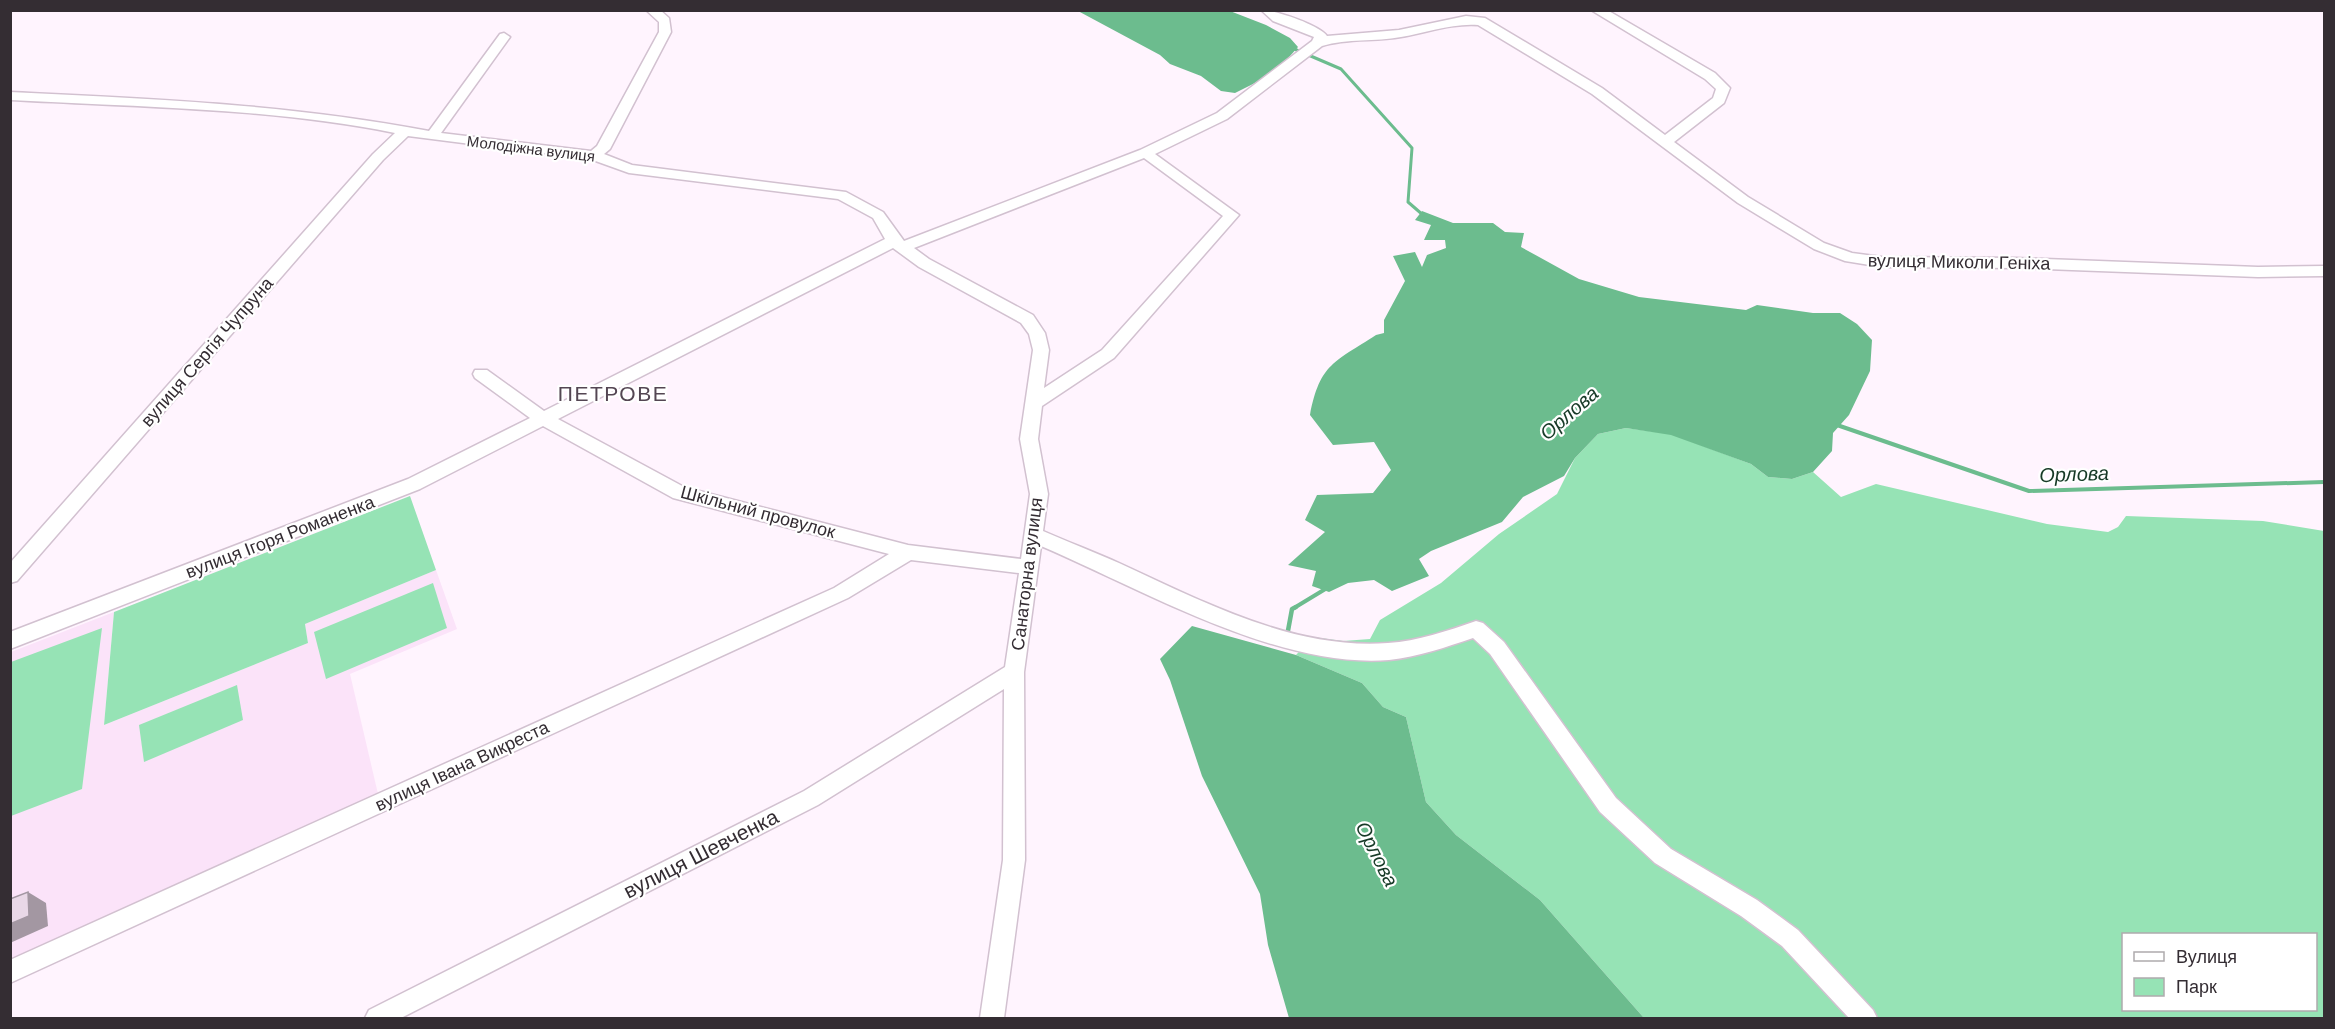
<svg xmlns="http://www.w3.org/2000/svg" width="2335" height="1029" viewBox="0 0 2335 1029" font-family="'DM Sans',sans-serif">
<rect width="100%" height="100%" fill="#fff4fe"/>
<path fill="#fbe3f9" d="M 436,570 L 457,629 L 350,674 L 378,794 L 11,959 L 11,652 L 114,612 L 104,725 L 308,643 L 305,624 Z"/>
<g fill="#96e3b5" fill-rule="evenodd">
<path d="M 1626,428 L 1671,434 L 1751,464 L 1768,477 L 1792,479 L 1813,472 L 1841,497 L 1876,484 L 2047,524 L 2108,532 L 2118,527 L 2126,516 L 2263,521 L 2324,531 L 2324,1018 L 1644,1018 L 1540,900 L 1456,835 L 1426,802 L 1406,717 L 1383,707 L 1362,683 L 1296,655 L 1313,637 L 1343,641 L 1370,639 L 1380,620 L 1441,583 L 1499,534 L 1557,494 L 1575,458 L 1598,434 ZM 2124,934 L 2316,934 L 2316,1010 L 2124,1010 Z"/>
<path d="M 410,496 L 436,570 L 305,624 L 308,643 L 104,725 L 114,612 Z"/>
<path d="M 433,583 L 447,628 L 326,679 L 314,632 Z"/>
<path d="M 102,628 L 82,789 L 11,816 L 11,662 Z"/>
<path d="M 237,685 L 243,720 L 144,762 L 139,725 Z"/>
</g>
<g fill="#6cbc8e">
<path d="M 1078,11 L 1230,11 L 1266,25 L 1290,38 L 1298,47 L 1275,73 L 1235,93 L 1221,91 L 1201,76 L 1170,64 L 1160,55 Z"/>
<path d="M 1422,211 L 1453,223 L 1493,223 L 1505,232 L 1524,233 L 1521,247 L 1579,279 L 1639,297 L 1746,310 L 1757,305 L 1813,313 L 1840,313 L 1857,324 L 1872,340 L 1870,371 L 1849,415 L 1833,433 L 1832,451 L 1813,472 L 1792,479 L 1768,477 L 1751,464 L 1671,435 L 1626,428 L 1598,434 L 1575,458 L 1564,476 L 1523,497 L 1502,522 L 1431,551 L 1419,559 L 1429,576 L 1392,591 L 1374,580 L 1348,583 L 1329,592 L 1312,586 L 1316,571 L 1288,565 L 1325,532 L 1305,520 L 1317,495 L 1373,493 L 1391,470 L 1374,442 L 1333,445 L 1310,415 C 1320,363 1335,362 1376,335 L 1384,333 L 1384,320 L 1405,281 L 1393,256 L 1415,252 L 1422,267 L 1427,255 L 1446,248 L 1445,240 L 1424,240 L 1431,225 L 1415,220 Z"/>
<path d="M 1192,626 L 1296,655 L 1362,683 L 1383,707 L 1406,717 L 1426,802 L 1456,835 L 1540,900 L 1644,1018 L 1289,1018 L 1268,945 L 1260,894 L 1202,776 L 1170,680 L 1160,659 Z"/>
</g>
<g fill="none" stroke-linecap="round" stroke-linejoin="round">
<path stroke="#6cbc8e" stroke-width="3" d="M 1292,48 L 1341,69 L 1412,148 L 1408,202 L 1423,215"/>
<g stroke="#6cbc8e" stroke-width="4">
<path d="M 1837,425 L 2029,491 L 2324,482"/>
<path d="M 1294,608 L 1327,588"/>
</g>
<path stroke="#6cbc8e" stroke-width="4.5" d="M 1287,636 L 1292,609 L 1296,607"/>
<g stroke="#d2c1d0" stroke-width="3">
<path id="minor" d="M 646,10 L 660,10 L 669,18 L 671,32 L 610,149 L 604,154 L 632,165 L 846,192 L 883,212 L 904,241 L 1140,150 L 1217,113 L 1312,41 L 1314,37 L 1273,21 L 1261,10 C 1275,10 1319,25 1327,36 L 1399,30 L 1466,16 L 1485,18 L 1602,88 L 1665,135 L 1713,98 L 1716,89 L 1705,79 L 1591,10 L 1607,10 L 1715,73 L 1730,88 L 1724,103 L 1674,142 L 1748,197 L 1824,243 L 1852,253 L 1882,257 L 2016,258 L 2258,267 L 2324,266 L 2324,276 L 2258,277 L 2016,268 L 1882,267 L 1845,261 L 1814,249 L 1738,203 L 1592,94 L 1478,25 C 1452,23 1426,33 1401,37 C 1375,42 1348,38 1322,46 L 1227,119 L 1155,154 L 1239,215 L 1114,358 L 1042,406 L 1038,439 L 1048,494 L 1043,531 C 1068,542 1094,552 1119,563 C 1202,601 1293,650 1388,643 C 1418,641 1447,631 1476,621 L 1483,623 L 1504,642 L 1616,798 L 1671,849 L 1757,900 L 1798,930 L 1873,1010 L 1877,1018 L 1849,1018 L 1782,946 L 1741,916 L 1655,863 L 1600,812 L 1490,654 L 1473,638 C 1446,647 1418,657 1389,660 C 1277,669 1142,589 1041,546 L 1024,672 L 1025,860 L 1004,1018 L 980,1018 L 1003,860 L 1004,689 L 818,805 L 401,1018 L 365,1018 L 369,1010 L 804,791 L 1005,667 L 1019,573 L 911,560 L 848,598 L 10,983 L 10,960 L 834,588 L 889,554 L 673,498 L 543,426 L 420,489 L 10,649 L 10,632 L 408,479 L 530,418 L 475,378 L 473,374 L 475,370 L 487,370 L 544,411 L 885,239 L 873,218 L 838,199 L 629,173 L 590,159 L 408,136 L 383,160 L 17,581 L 10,583 L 10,563 L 373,154 L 395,133 C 269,108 139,107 10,100 L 10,92 C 153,99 288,104 429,131 L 500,34 L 504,33 L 510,37 L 441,133 L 591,151 L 597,146 L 659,32 L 659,22 ZM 1144,158 L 1223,216 L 1102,350 L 1044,388 L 1049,350 L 1045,333 L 1033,315 L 929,259 L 914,248 ZM 893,248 L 919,267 L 1021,323 L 1029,334 L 1033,350 L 1020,439 L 1030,494 L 1021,559 L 908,545 L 684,487 L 558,419 Z"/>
</g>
<use href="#minor" fill="#fff" fill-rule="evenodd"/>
</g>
<path fill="#a397a2" d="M 28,892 L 46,903 L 48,926 L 10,943 L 10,924 Z"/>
<path fill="#e9d8e7" stroke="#a397a2" stroke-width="1.5" d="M 28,892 L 29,916 L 10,924 L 10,899 Z"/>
<g text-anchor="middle" stroke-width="4.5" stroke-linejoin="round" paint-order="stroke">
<g font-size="15" fill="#342d33" stroke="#fff">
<text transform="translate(531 149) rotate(7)" y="5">Молодіжна вулиця</text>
</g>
<g font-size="18" fill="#342d33" stroke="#fff">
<text transform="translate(1959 262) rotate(1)" y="6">вулиця Миколи Геніха</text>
<text transform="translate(207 352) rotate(-49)" y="6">вулиця Сергія Чупруна</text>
<text transform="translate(758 512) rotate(15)" y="6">Шкільний провулок</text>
<text transform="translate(280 537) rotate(-21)" y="6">вулиця Ігоря Романенка</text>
<text transform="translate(1027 574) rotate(-83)" y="6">Санаторна вулиця</text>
<text transform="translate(462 766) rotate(-25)" y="6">вулиця Івана Викреста</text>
</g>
<g font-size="20" font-style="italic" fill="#173a27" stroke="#fff">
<text transform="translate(1569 413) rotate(-41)" y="7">Орлова</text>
<text transform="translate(2074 474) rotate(-2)" y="7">Орлова</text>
<text transform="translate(1377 854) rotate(63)" y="7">Орлова</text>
</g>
<g font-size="21" letter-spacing="1.5" fill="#544653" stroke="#fff">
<text x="613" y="401">ПЕТРОВЕ</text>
</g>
<g font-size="21" fill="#342d33" stroke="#fff">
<text transform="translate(701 854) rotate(-27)" y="7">вулиця Шевченка</text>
</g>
</g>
<rect width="2335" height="1029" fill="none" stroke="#342d33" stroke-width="24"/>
<rect x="2122" y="933" width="195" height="78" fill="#ffffff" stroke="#aeabad" stroke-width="1.5"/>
<rect x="2134" y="952" width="30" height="9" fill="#ffffff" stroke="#aeabad" stroke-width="1.5"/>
<text x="2176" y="963" font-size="18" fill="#342d33">Вулиця</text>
<rect x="2134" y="978" width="30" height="18" fill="#96e3b5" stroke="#aeabad" stroke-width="1.5"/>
<text x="2176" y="993" font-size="18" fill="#342d33">Парк</text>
</svg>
